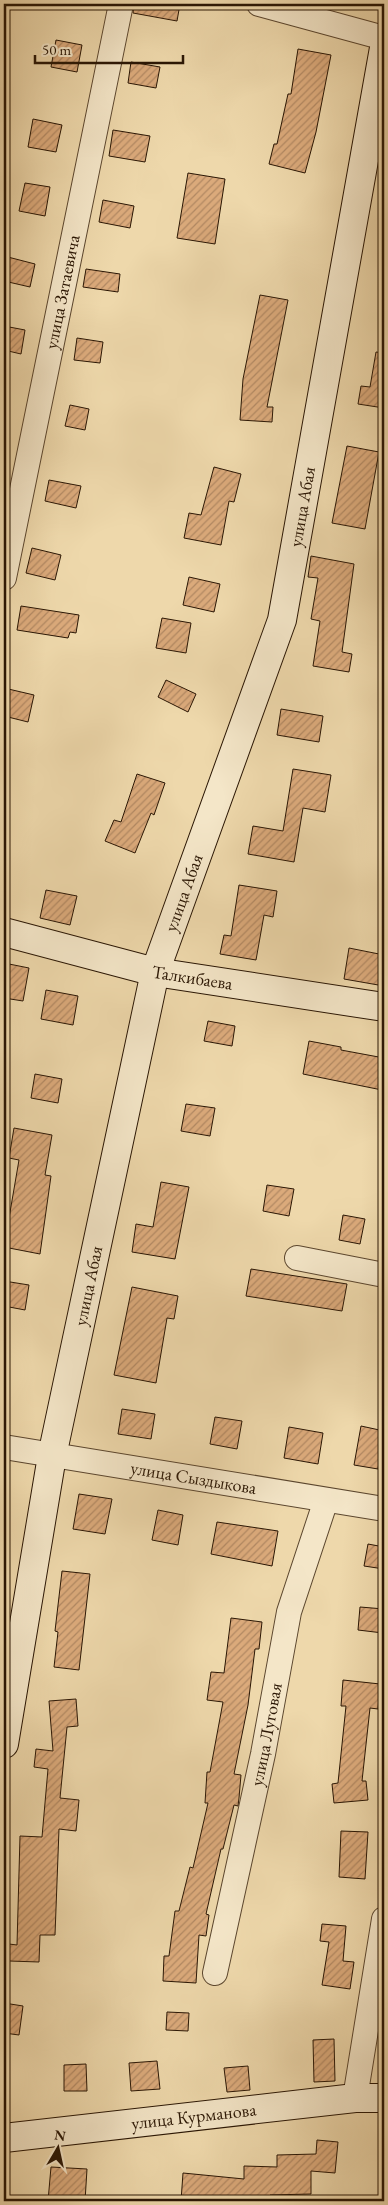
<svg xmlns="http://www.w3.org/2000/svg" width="388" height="2205" viewBox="0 0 388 2205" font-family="'EB Garamond',serif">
<defs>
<pattern id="building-hatch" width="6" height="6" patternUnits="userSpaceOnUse" patternTransform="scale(1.25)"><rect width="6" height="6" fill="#dbaa7b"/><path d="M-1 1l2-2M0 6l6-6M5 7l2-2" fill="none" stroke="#b28963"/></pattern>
</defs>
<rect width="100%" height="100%" fill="#eed8ab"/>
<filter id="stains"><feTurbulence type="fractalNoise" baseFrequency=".004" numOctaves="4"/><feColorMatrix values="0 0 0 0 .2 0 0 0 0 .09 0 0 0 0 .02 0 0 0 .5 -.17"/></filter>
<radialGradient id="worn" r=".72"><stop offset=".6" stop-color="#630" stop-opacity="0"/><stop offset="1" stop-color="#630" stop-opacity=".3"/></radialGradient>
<g fill="url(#building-hatch)" stroke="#2a1604">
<path d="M 134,4 L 180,4 L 177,21 L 133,13 Z"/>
<path d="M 56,40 L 82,45 L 77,72 L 51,67 Z"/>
<path d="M 298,49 L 331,55 L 316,132 L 305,173 L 269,164 L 274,144 L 277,144 L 288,94 L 291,94 Z"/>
<path d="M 131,62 L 160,67 L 156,88 L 128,83 Z"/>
<path d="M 33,119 L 62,125 L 56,152 L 28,147 Z"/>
<path d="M 113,130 L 150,136 L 145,162 L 109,156 Z"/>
<path d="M 188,173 L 225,179 L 215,244 L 177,238 Z"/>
<path d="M 25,183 L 50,187 L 45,216 L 19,211 Z"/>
<path d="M 103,200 L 134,206 L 130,228 L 99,222 Z"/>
<path d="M 4,256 L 35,264 L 30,287 L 4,281 Z"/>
<path d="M 86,269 L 120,274 L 118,292 L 83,287 Z"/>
<path d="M 260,295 L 288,300 L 267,407 L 273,407 L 272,422 L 240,420 L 243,379 Z"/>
<path d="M 4,326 L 25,330 L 21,354 L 4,350 Z"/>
<path d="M 77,338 L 103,342 L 100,363 L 74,360 Z"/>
<path d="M 376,352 L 384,353 L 384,408 L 358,404 L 361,386 L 370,387 Z"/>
<path d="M 70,405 L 89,409 L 85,430 L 65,426 Z"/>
<path d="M 347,446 L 379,452 L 365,529 L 332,523 Z"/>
<path d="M 214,467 L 241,474 L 234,502 L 229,501 L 221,545 L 184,538 L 189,513 L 201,515 Z"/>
<path d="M 49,480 L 81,486 L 76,508 L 45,501 Z"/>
<path d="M 32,548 L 61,555 L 55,580 L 26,573 Z"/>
<path d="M 311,556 L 354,564 L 342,652 L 352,654 L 349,672 L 313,666 L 320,621 L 311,619 L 318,578 L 308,577 Z"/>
<path d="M 189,577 L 220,584 L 214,612 L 183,605 Z"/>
<path d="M 21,606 L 79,615 L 76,633 L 70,632 L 68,638 L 17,630 Z"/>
<path d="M 162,618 L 191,623 L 186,653 L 156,648 Z"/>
<path d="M 166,680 L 196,694 L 188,712 L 158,697 Z"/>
<path d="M 4,688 L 34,695 L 28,722 L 4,716 Z"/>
<path d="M 281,709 L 323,716 L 319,742 L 277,735 Z"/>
<path d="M 293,769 L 331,775 L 325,812 L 303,808 L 294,862 L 248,854 L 253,826 L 283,831 Z"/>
<path d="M 137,774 L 165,783 L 154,815 L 151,813 L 135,853 L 105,841 L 114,820 L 121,822 Z"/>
<path d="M 239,885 L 277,891 L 273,917 L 264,915 L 256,960 L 220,954 L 224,935 L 231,936 Z"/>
<path d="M 46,890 L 77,896 L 70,925 L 40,918 Z"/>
<path d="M 349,948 L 384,955 L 384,986 L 344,979 Z"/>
<path d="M 4,963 L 29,968 L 23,1001 L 4,998 Z"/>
<path d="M 46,990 L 78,996 L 73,1025 L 41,1019 Z"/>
<path d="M 208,1021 L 235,1026 L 232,1046 L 204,1041 Z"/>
<path d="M 309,1041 L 341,1047 L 341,1050 L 384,1058 L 382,1090 L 303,1074 Z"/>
<path d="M 35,1074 L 62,1079 L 58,1103 L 31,1098 Z"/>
<path d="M 186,1104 L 215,1108 L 210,1136 L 181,1131 Z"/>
<path d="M 14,1128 L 52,1135 L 45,1175 L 51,1176 L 40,1254 L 4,1247 L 19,1160 L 9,1158 Z"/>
<path d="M 161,1182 L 189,1187 L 175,1259 L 132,1252 L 136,1224 L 153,1227 Z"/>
<path d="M 267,1185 L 294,1189 L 289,1216 L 263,1211 Z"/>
<path d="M 343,1215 L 365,1219 L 360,1244 L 339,1240 Z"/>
<path d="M 251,1269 L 347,1284 L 342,1311 L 246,1296 Z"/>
<path d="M 4,1281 L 29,1285 L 25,1310 L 4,1306 Z"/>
<path d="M 132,1287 L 178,1296 L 174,1319 L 167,1318 L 156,1383 L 114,1375 Z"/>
<path d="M 122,1409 L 155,1414 L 151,1439 L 118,1434 Z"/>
<path d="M 215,1417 L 242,1421 L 237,1449 L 210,1444 Z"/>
<path d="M 361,1426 L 384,1431 L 378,1469 L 354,1465 Z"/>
<path d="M 289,1427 L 323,1433 L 318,1464 L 284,1458 Z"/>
<path d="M 79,1494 L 112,1499 L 105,1534 L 73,1529 Z"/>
<path d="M 158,1510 L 183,1515 L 178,1545 L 152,1540 Z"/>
<path d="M 217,1522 L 278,1531 L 272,1566 L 211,1554 Z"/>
<path d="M 368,1544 L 384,1547 L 384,1569 L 364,1566 Z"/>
<path d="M 62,1571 L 90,1574 L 79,1670 L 54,1667 L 58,1632 L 55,1631 Z"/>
<path d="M 360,1607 L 384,1609 L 383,1633 L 358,1630 Z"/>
<path d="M 231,1618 L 262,1622 L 259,1649 L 255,1649 L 248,1705 L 234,1774 L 241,1775 L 239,1798 L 238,1806 L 234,1805 L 223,1849 L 221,1849 L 206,1914 L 209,1915 L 206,1936 L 199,1935 L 196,1983 L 163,1981 L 164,1956 L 169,1956 L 175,1911 L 179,1911 L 190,1867 L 193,1868 L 208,1803 L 205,1803 L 207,1772 L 210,1772 L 223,1702 L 207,1700 L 211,1672 L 224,1673 Z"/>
<path d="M 343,1680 L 380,1684 L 378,1709 L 370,1708 L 362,1781 L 366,1781 L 368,1800 L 334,1803 L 332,1784 L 338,1783 L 346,1706 L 341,1706 Z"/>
<path d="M 76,1699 L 78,1726 L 67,1727 L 60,1798 L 79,1800 L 76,1831 L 59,1829 L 55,1935 L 40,1935 L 39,1962 L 9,1961 L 9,1944 L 17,1945 L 20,1836 L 42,1837 L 48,1769 L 34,1767 L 36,1749 L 53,1751 L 49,1701 Z"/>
<path d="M 341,1831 L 368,1832 L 365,1879 L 339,1877 Z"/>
<path d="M 322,1924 L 346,1926 L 343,1961 L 354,1962 L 350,1989 L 322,1985 L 329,1942 L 320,1941 Z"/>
<path d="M 4,2003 L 23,2006 L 19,2035 L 4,2033 Z"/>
<path d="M 167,2012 L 189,2013 L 188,2031 L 166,2030 Z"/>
<path d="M 334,2039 L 335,2081 L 314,2082 L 313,2040 Z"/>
<path d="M 157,2061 L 160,2089 L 131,2091 L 129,2063 Z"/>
<path d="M 86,2064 L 87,2091 L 64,2091 L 64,2065 Z"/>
<path d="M 248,2066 L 250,2090 L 227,2092 L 224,2068 Z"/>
<path d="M 317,2140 L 338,2142 L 335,2173 L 311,2171 L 311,2194 L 270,2195 L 269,2201 L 181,2201 L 183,2173 L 244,2179 L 244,2166 L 277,2167 L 277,2155 L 316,2154 Z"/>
<path d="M 51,2167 L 87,2169 L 85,2201 L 48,2201 Z"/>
</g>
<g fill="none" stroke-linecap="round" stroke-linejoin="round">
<g stroke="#5b462e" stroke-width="26">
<g id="street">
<path d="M 259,4 L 384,38"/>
<path id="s1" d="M 4,578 L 121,4"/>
<path d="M 297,1258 L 384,1275"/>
<path id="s2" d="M 4,1447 L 384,1509"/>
<path id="s3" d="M 215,1973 L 263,1754 L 289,1612 L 326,1500"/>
<path d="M 355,2098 L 384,1919"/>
</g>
</g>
<g stroke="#2a1604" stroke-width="30">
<g id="secondary">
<path id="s4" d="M 4,932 L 155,972 L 384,1007"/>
<path id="s5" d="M 4,1744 L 52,1456 L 155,972 L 282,620 L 384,48"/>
<path id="s6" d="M 4,2138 L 355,2098 L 384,2098"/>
</g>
</g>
<use href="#street" stroke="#f4e6c8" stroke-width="24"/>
<use href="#secondary" stroke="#f4e6c8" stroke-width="28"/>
</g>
<g text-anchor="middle" stroke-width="4" stroke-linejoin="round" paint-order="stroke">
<g font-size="18" fill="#2a1604" stroke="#f4e6c8">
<text dy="6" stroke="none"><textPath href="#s1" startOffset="292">улица Затаевича</textPath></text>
<text dy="6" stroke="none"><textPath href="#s5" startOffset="1276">улица Абая</textPath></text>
<text dy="6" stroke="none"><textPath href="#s5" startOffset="871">улица Абая</textPath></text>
<text dy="6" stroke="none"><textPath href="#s4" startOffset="194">Талкибаева</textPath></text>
<text dy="6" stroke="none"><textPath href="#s5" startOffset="466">улица Абая</textPath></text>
<text dy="6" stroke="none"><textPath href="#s2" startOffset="192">улица Сыздыкова</textPath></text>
<text dy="6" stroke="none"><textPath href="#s3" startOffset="244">улица Луговая</textPath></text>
<text dy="6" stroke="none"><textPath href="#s6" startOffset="191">улица Курманова</textPath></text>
</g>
</g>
<rect width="388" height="2205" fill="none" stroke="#eed8ab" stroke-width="20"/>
<rect x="5" y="5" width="378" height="2195" fill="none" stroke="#2a1604" stroke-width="2.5"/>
<rect x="10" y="10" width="368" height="2185" fill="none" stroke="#2a1604"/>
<g transform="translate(58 2148) rotate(9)" stroke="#f4e6c8" stroke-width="4" paint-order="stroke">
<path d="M0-4L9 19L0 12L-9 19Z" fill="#2a1604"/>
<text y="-8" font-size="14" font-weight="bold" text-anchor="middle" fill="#2a1604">N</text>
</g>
<path d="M35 55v8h148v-8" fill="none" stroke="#2a1604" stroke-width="2.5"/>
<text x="42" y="55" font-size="15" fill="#2a1604" stroke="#f4e6c8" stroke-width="4" paint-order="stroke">50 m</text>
<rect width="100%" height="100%" filter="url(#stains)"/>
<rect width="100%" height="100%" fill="url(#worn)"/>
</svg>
